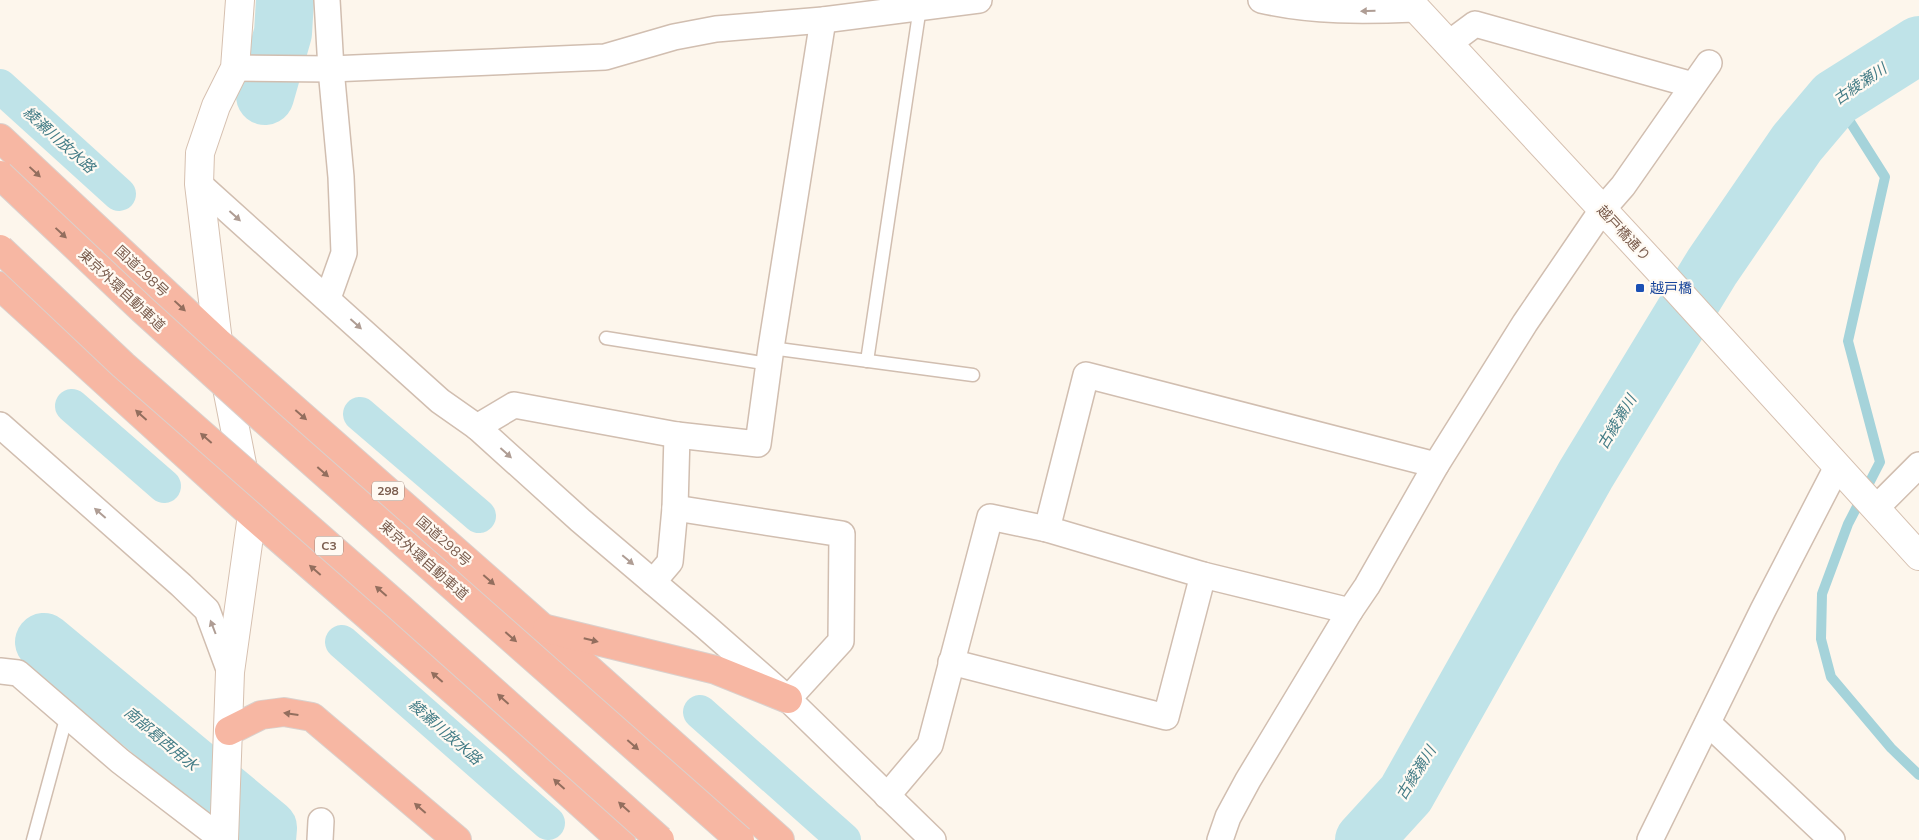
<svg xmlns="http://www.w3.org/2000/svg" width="1919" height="840" viewBox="0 0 1919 840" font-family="Mulish,'Noto Sans JP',sans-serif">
<rect width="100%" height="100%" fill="#fdf6ec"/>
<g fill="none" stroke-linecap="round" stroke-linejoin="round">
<path stroke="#a5d3da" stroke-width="10" d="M 1835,98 L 1885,177 L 1848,341 L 1880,462 L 1848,524 L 1822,594 L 1821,639 L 1831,677 L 1891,748 L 1919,775"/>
<g stroke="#bfe3e8" stroke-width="34">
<path d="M 0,86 L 119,194"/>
<path d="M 72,406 L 164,486"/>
<path d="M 360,414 L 479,516"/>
<path d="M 342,642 L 548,823"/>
<path d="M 700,712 L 844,840"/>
</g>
<g stroke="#bfe3e8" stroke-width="58">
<path d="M 265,96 L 283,33 L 285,0"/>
<path d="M 44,642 L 268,828 L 267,840"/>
<path d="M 1364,840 L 1406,794 L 1586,474 L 1712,267 L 1797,143 L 1835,98 L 1919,45"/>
</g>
<g stroke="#d1beb0" stroke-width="15">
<g id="lane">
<path d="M 606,338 L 769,364"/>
<path d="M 771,348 L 973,375"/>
<path d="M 867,361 L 920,7"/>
<path d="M 33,840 L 67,715"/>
</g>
</g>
<g stroke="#d1beb0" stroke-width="28">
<g id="street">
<path d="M 327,0 L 331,69 L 341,177 L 344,253 L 328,298"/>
<path d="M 1261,0 C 1312,12 1364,11 1416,9"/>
<path d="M 1448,44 L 1475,24 L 1693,85"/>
<path d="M 235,68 L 331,69 L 605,57 L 674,37 L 716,29 L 823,20 L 979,0"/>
<path d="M 199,184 L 440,401 L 477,427 L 580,520 L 706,627 L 788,699 L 933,840"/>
<path d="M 0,425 L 181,585 L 207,610 L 230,672"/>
<path d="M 477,427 L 514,405 L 677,435 L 758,444 L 771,348 L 823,20"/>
<path d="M 675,508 L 842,534 L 841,641 L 788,699"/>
<path d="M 1876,508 L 1919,465"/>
<path d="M 1047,529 L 1086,375 L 1436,465"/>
<path d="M 653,582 L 670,562 L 675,508 L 677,435"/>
<path d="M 951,662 L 1166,717 L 1203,575"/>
<path d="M 0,671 L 18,673 L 120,761 L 223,840"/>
<path d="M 1708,723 L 1832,840"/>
<path d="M 887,796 L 930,745 L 990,517 L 1047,529 L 1203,575 L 1350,611"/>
<path d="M 320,840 L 321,821"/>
<path d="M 1220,840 L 1228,817 L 1248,780 L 1350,611 L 1367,586 L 1436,465 L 1525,323 L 1602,210 L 1623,186 L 1709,63"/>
<path d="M 1650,840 L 1763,610 L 1837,467"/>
</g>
</g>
<g stroke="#d6c0b0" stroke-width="30">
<g id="secondary">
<path d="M 1408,0 L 1656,267 L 1919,556"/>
<path d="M 224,840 L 230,672 L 252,515 L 218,342 L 199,184 L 200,153 L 216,106 L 235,68 L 240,0"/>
</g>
</g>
<g stroke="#dad1cd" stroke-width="30">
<g id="highway">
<path d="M 0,138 L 218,342 L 543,628 L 780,840"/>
<path d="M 0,286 L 252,515 L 516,745 L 621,840"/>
<path d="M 547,629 L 716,670 L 788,699"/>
<path d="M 229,731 L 261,715 L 284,712 L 312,717 L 457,840"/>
</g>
</g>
<use href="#lane" stroke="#fff" stroke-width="12"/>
<use href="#street" stroke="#fff" stroke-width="25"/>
<use href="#secondary" stroke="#fff" stroke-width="28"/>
<use href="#highway" stroke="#f7b7a3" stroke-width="28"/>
<g stroke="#dad1cd" stroke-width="30" stroke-linecap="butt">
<g id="highway-bridge">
<path d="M 0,175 L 143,310 L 271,426 L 740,840"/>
<path d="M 0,249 L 123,365 L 399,607 L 660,840"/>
</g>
</g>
<use href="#highway-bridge" stroke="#f7b7a3" stroke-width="28"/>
</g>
<defs><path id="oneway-solid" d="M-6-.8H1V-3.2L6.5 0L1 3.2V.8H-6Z" transform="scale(1.25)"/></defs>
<g fill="#af9d94">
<use href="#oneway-solid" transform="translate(1368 11) rotate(179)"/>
<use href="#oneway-solid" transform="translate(235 216) rotate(42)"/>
<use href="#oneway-solid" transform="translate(356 324) rotate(42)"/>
<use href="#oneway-solid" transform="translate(506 453) rotate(42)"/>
<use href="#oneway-solid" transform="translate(100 513) rotate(-139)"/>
<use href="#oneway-solid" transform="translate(628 560) rotate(40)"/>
<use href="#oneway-solid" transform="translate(213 627) rotate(-111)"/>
</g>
<g fill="#936e5e">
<use href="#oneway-solid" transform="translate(35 172) rotate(43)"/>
<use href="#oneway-solid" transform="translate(61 233) rotate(43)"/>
<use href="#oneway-solid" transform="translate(180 306) rotate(43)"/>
<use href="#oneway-solid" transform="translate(141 415) rotate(-138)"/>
<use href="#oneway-solid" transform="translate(301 415) rotate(41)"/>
<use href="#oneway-solid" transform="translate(206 438) rotate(-139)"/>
<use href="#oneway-solid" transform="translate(323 472) rotate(41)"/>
<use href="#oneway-solid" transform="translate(315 570) rotate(-139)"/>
<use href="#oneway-solid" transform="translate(489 580) rotate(41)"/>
<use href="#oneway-solid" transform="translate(381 591) rotate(-139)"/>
<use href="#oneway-solid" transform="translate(511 637) rotate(41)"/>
<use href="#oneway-solid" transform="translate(591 640) rotate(14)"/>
<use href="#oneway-solid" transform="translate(437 677) rotate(-139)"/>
<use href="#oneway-solid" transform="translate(503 699) rotate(-138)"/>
<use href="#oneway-solid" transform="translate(291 714) rotate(-172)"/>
<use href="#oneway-solid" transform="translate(633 745) rotate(41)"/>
<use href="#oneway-solid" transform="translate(559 784) rotate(-138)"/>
<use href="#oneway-solid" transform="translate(624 807) rotate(-138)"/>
<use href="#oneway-solid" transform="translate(420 808) rotate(-139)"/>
</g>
<rect fill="#1a4fb4" stroke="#fffaf3" stroke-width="2" x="1635" y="283" width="10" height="10" rx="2.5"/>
<g text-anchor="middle" stroke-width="4.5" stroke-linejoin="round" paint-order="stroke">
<g fill="#fffaf3" stroke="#a28b7f" stroke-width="1">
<rect x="372" y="481.5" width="32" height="19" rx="4"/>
<rect x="315" y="536.5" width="28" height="19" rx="4"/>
</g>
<g font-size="12" font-weight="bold" fill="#7a5c4d">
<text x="388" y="495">298</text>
<text x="329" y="550">C3</text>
</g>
<g font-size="14" fill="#7a5c4d" stroke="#fffaf3">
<text transform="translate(1624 233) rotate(47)" y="5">越戸橋通り</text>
<text transform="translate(142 271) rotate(43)" y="5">国道298号</text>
<text transform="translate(122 290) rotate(43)" y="5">東京外環自動車道</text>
<text transform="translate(444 541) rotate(41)" y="5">国道298号</text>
<text transform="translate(424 560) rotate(41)" y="5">東京外環自動車道</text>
</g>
<g font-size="14" fill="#164399" stroke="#fffaf3" text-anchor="start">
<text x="1650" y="293">越戸橋</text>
</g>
<g font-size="15" font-style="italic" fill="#437c86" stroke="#fffaf3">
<text transform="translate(1860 84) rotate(-34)" y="5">古綾瀬川</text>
<text transform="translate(59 140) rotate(42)" y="5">綾瀬川放水路</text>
<text transform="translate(1617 422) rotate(-59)" y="5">古綾瀬川</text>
<text transform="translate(445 732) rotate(41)" y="5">綾瀬川放水路</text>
<text transform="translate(161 739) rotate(40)" y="5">南部葛西用水</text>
<text transform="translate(1416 773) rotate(-58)" y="5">古綾瀬川</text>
</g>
</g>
</svg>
